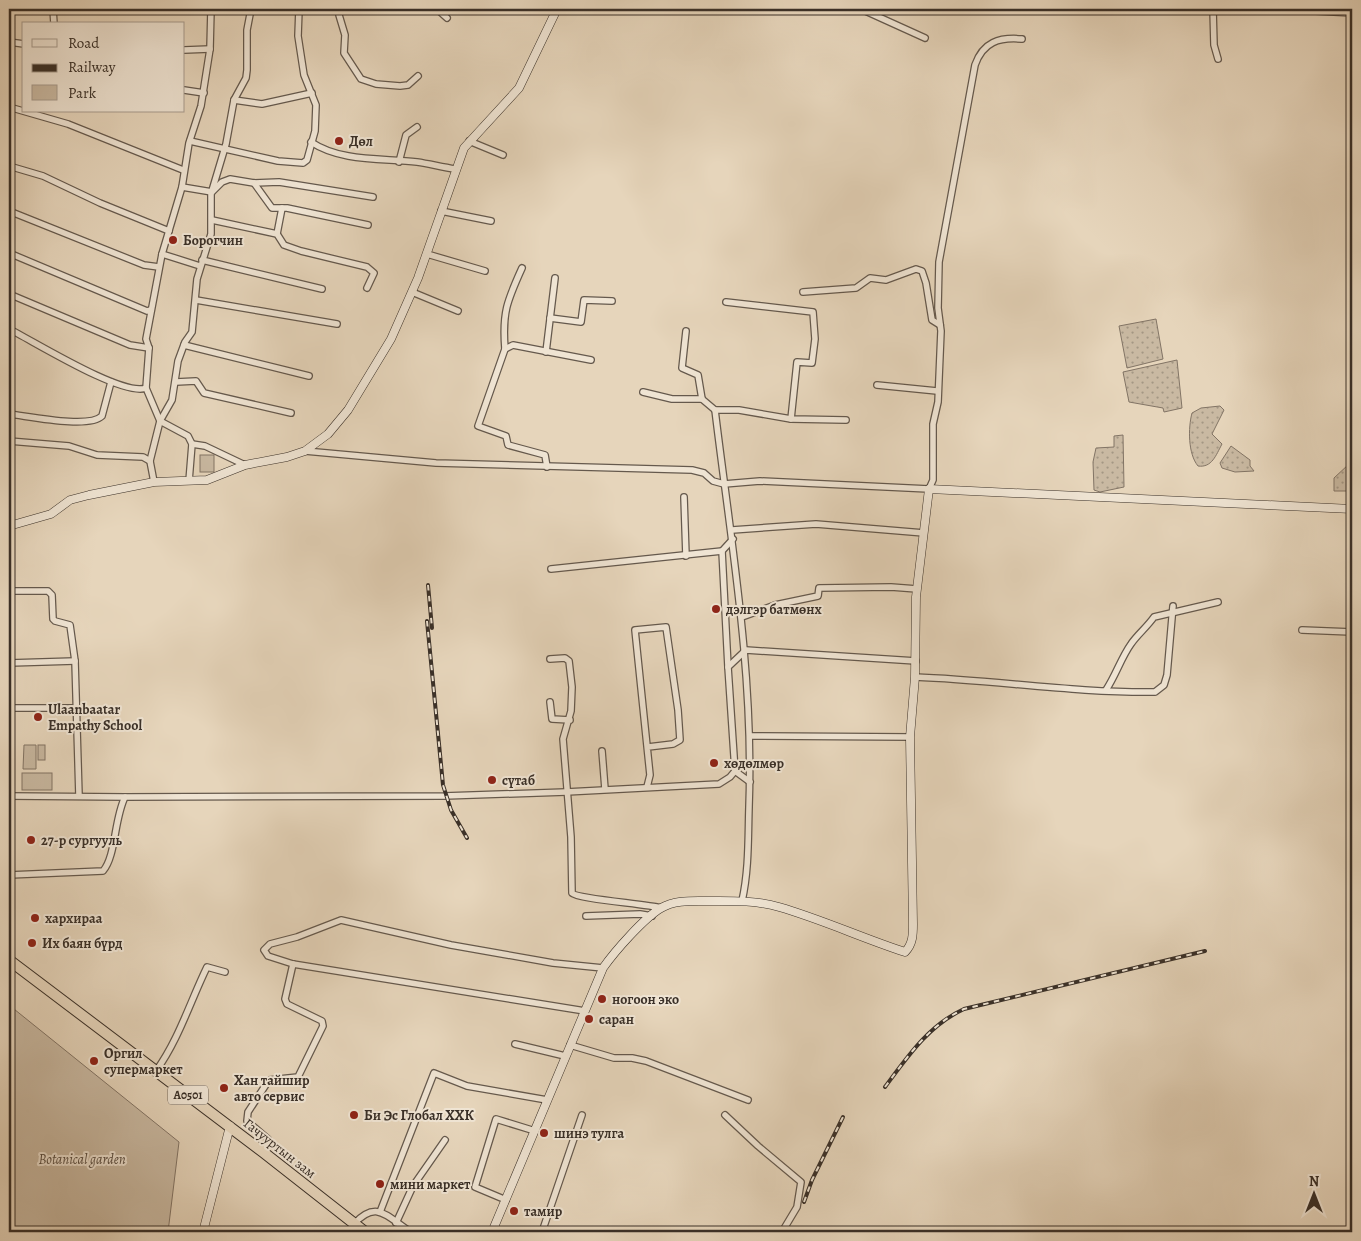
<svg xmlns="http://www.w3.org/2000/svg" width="1361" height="1241" viewBox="0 0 1361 1241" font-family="Alegreya,serif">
<defs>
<pattern id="grass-dots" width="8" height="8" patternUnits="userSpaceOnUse" patternTransform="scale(1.25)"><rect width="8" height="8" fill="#c9b9a2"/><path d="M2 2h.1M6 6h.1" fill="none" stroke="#a49784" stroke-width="1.8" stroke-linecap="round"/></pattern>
</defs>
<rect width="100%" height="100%" fill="#e6d5bb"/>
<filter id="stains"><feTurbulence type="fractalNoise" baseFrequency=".004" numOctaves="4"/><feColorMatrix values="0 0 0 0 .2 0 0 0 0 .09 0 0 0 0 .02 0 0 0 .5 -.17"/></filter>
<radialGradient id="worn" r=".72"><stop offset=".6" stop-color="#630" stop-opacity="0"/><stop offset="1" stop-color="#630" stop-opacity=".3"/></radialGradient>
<g fill="url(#grass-dots)" stroke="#827465">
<path d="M 1156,319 L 1163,359 L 1127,368 L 1119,326 Z"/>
<path d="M 1177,360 L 1182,408 L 1164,412 L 1163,408 L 1129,402 L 1123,372 Z"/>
<path d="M 1220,406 L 1224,410 L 1212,434 L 1222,444 C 1216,455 1212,468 1198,466 C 1188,454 1188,428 1192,413 L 1201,408 Z"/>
<path d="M 1123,435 L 1124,487 L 1100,492 L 1094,490 L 1093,462 L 1096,448 L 1114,447 L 1114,436 Z"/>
<path d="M 1231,446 L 1250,460 L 1250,466 L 1254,471 L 1235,472 L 1222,468 L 1220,463 Z"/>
<path d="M 1352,454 L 1352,491 L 1334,491 L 1334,478 L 1349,464 Z"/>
</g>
<g fill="#c9b9a2" stroke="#827465">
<rect x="200" y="455" width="14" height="17"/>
<path d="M 24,745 L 36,745 L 36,769 L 23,769 Z"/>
<rect x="38" y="745" width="7" height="15"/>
<rect x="22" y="773" width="30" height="17"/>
<path d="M 9,1005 L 179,1142 L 168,1232 L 9,1232 Z"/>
</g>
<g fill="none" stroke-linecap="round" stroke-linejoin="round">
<g stroke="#65594d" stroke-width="8">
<g id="street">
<path d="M 53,9 L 54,24"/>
<path d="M 342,9 L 339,15 L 345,35 L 344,53 L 361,79 L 376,84 L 400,86 L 408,85 L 418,76"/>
<path d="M 437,9 L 447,18"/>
<path d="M 861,9 L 925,38"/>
<path d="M 1213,9 L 1214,45 L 1218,59"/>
<path d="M 1279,9 L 1352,13"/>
<path d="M 9,42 L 24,44"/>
<path d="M 184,50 L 210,49"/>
<path d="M 9,80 L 9,81"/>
<path d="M 184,90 L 204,93"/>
<path d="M 234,100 L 262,104 L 312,93"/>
<path d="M 9,107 L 68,124 L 183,170"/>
<path d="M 190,141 L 278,161 L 303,163 L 307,160 L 315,131 L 316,105 L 304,75 L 298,36 L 299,9"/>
<path d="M 469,141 L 503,155"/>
<path d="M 311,142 C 341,162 382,158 417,162 C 430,164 442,167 455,169"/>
<path d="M 399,162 L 406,135 L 417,127"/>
<path d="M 9,166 L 43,176 L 100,203 L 169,231"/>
<path d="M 254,183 L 272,208 L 287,208 L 368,225"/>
<path d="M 182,187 L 212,192 L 222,182 L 230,179 L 254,183 L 279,182 L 373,197"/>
<path d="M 9,211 L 144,265 L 159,267"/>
<path d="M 441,211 L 491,221"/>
<path d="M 212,220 L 277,234 L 284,245 L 301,251 L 367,267 L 374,273 L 367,288"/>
<path d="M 277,234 L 282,208"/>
<path d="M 9,253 L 147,311 L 151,310"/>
<path d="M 162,254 L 200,266"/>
<path d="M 427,254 L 485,271"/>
<path d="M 202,260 L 322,289"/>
<path d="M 412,292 L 458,311"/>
<path d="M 803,292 L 856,288 L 870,278 L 886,280 L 916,269 L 922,271 L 926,283 L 932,320 L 940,325"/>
<path d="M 9,294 L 130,345 L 149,348"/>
<path d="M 196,300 L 337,324"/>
<path d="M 726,302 L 813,312 L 815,339 L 812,363 L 797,362 L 791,419"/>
<path d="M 550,318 L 581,322 L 584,300 L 612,301"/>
<path d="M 9,329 C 35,342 123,397 146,388"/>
<path d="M 686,331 L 682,368 L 698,375 L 702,399 L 715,410 C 731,542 754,673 749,807 C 748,838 749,870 742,901"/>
<path d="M 184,345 L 309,376"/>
<path d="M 505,349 C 502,313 507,301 522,268"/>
<path d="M 546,352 L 555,278"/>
<path d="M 176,382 L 196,381 L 204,393 L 291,413"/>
<path d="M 877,385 L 937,391"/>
<path d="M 643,392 L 672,399 L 702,399"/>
<path d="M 715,410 L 739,410 L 791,419 L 846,420"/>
<path d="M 9,414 C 28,416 89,429 102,416 L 111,382"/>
<path d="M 9,441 L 69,446 L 97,455 L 143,457 L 150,461 L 154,482"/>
<path d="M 192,444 L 205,446 L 245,465"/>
<path d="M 305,451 L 436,463 L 692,470 L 704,473 L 713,481 L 724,484 L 760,481 L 929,489 L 933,480 L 933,424 L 938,402 L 941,331 L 938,308 L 939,262 L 975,65 C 983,42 999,37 1022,39"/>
<path d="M 150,461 L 160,421 L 172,400 L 178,361 L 185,342 L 192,332 L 197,279 L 211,234 L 211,194 L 226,144 L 234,100 L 246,78 L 247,70 L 247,30 L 251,9"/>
<path d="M 547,467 L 545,455 L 508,445 L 506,436 L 478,426 L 505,349 L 513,345 L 591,360"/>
<path d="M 189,481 L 192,444 L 188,436 L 160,421 L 146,388 L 149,348 L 146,339 L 162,254 L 182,187 L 189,143 L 201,106 L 210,49 L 211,9"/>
<path d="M 684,497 L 686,556"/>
<path d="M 732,530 L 816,524 L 924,533"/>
<path d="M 722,551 L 728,667"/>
<path d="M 551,569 L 722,551 L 733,539"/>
<path d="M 9,591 L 48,591 L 52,595 L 53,619 L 55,621 L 70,625 L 75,661 L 79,796"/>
<path d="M 742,617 L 775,605 L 818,596 L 819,588 L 891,587 L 917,589"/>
<path d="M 1302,630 L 1352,632"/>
<path d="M 550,659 L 565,658 L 569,661 L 572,687 L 571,711 L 563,739 L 571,837 L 572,893 C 577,899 647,904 661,908"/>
<path d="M 9,663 L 75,661"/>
<path d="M 915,677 C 995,680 1075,693 1155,692 L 1164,685 L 1167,675 L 1173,606"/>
<path d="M 1106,690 C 1116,675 1121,658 1131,644 C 1137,635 1147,627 1154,617 L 1218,602"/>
<path d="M 550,702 L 552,719 L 570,720"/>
<path d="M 9,708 L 76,708"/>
<path d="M 750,736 L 910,737"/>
<path d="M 602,751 L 605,789"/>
<path d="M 735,771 L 750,782"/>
<path d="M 647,787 L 650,775 L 635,630 L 666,627 L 678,710 L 680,740 L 673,744 L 648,747"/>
<path d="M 9,796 L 125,797"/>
<path d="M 9,875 L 103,871 C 116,856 114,819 125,797 L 444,796 L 566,792 L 719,784 L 730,777 L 735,771 L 728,667 L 746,650 L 916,661"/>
<path d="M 586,916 L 640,914 L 652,916"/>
<path d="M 585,1011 L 293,964 L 268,956 L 264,950 L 270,944 L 297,937 L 341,920 L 451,945 L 553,963 L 603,968"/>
<path d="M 515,1044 L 565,1056"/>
<path d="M 570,1045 L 614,1058 L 632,1058 L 646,1061 L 748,1100"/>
<path d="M 156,1071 C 179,1039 190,1002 207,967 L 225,972"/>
<path d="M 725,1115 L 758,1146 L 801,1182 L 797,1207 L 782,1232"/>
<path d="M 263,1152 L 268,1139 L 247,1121 L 248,1112 L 269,1080 L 298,1077 L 323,1026 L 322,1021 L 287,1004 L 285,999 L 293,964"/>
<path d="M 506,1200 L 475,1187 L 496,1119 L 535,1131"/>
<path d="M 380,1212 L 434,1073 L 467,1086 L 547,1100"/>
<path d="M 396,1223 L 413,1186 L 445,1140"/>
<path d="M 354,1224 C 377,1199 387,1217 411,1232"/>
<path d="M 542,1232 L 582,1115"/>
</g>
</g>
<g stroke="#3a3028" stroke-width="9">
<g id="secondary">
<path d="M 9,526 L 51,514 L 70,500 L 89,495 L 154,482 L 207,480 L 245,465 L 287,457 L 305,451 L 328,434 L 348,410 L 391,339 L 418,278 L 464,148 L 519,88 L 557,9"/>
<path d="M 203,1232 L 230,1126"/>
<path d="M 492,1232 L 603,968 C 615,951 644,918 661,908 C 675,900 691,901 706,901 C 730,901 755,900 779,907 C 821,919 862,938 905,952 C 913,944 913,934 913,924 L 910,737 L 915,677 L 916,597 L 929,489 L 1352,509"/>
</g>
</g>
<g stroke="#3a3028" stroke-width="12">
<path id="highway" d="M 9,960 L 263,1152 L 365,1232"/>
</g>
<use href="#street" stroke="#efe4d3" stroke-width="5.5"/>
<use href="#secondary" stroke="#efe4d3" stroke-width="8"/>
<use href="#highway" stroke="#e6d5bb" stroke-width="10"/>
<g stroke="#3a3028" stroke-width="4">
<g id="rail">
<path d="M 428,585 L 432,628"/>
<path d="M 427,621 L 443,785 L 451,810 L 467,838"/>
<path d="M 885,1087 C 908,1056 929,1025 964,1009 L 1205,951"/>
<path d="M 804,1202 L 812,1180 L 843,1117"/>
</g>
</g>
<use href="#rail" stroke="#efe4d3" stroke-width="2" stroke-dasharray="5.5" stroke-linecap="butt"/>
</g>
<g fill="#8f2418" stroke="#efe4d3" stroke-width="2">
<circle cx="339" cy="141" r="5"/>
<circle cx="173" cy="240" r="5"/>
<circle cx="716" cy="609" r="5"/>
<circle cx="38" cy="717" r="5"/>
<circle cx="714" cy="763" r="5"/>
<circle cx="492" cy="780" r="5"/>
<circle cx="31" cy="840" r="5"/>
<circle cx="35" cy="918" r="5"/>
<circle cx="32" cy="943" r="5"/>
<circle cx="602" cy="999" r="5"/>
<circle cx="589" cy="1019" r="5"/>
<circle cx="94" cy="1061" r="5"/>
<circle cx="224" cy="1088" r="5"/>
<circle cx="354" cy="1115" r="5"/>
<circle cx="544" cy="1133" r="5"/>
<circle cx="380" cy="1184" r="5"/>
<circle cx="514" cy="1211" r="5"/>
</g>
<g text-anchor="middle" stroke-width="4" stroke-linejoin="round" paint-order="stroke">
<rect fill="#efe4d3" stroke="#70665b" stroke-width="1" x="168" y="1085.5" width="40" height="19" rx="4"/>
<g font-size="12" font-weight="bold" fill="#3a3028">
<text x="188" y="1099">A0501</text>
</g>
<g font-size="14" font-weight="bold" fill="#3a3028" stroke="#efe4d3" text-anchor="start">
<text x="349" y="146">Дөл</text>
<text x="183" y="245">Борогчин</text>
<text x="726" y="614">дэлгэр батмөнх</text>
<text x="48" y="714">Ulaanbaatar<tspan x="48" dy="16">Empathy School</tspan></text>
<text x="724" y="768">хөдөлмөр</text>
<text x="502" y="785">сүтаб</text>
<text x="41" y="845">27-р сургууль</text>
<text x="45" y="923">хархираа</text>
<text x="42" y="948">Их баян бүрд</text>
<text x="612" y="1004">ногоон эко</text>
<text x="599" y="1024">саран</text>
<text x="104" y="1058">Оргил<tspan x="104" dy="16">супермаркет</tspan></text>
<text x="234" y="1085">Хан тайшир<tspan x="234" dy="16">авто сервис</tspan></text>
<text x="364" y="1120">Би Эс Глобал ХХК</text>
<text x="554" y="1138">шинэ тулга</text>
<text x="390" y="1189">мини маркет</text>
<text x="524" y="1216">тамир</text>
</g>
<g font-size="14" fill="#3a3028" stroke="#efe4d3">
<text transform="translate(280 1148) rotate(38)" y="5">Гачууртын зам</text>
</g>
<g font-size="14" font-style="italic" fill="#574b40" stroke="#efe4d3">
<text x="82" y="1164">Botanical garden</text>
</g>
</g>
<rect width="1361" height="1241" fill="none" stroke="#e6d5bb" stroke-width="30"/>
<rect x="10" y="10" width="1341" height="1221" fill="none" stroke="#3a3028" stroke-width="2.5"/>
<rect x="15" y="15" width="1331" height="1211" fill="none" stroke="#3a3028"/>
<rect x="22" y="22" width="162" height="90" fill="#efe4d3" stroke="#a79c8f"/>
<rect x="32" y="39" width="25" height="8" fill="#efe4d3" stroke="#a79c8f"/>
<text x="68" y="48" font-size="15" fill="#3a3028">Road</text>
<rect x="32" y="64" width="25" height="8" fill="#3a3028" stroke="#a79c8f"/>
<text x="68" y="72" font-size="15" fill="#3a3028">Railway</text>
<rect x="32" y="85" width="25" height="15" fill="#c9b9a2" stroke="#a79c8f"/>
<text x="68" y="98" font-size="15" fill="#3a3028">Park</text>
<g transform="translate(1314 1194)" stroke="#efe4d3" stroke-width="4" paint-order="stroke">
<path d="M0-4L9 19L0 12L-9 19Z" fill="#3a3028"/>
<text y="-8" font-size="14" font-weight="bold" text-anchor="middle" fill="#3a3028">N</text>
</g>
<rect width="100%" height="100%" filter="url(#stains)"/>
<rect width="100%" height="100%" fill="url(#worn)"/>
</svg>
